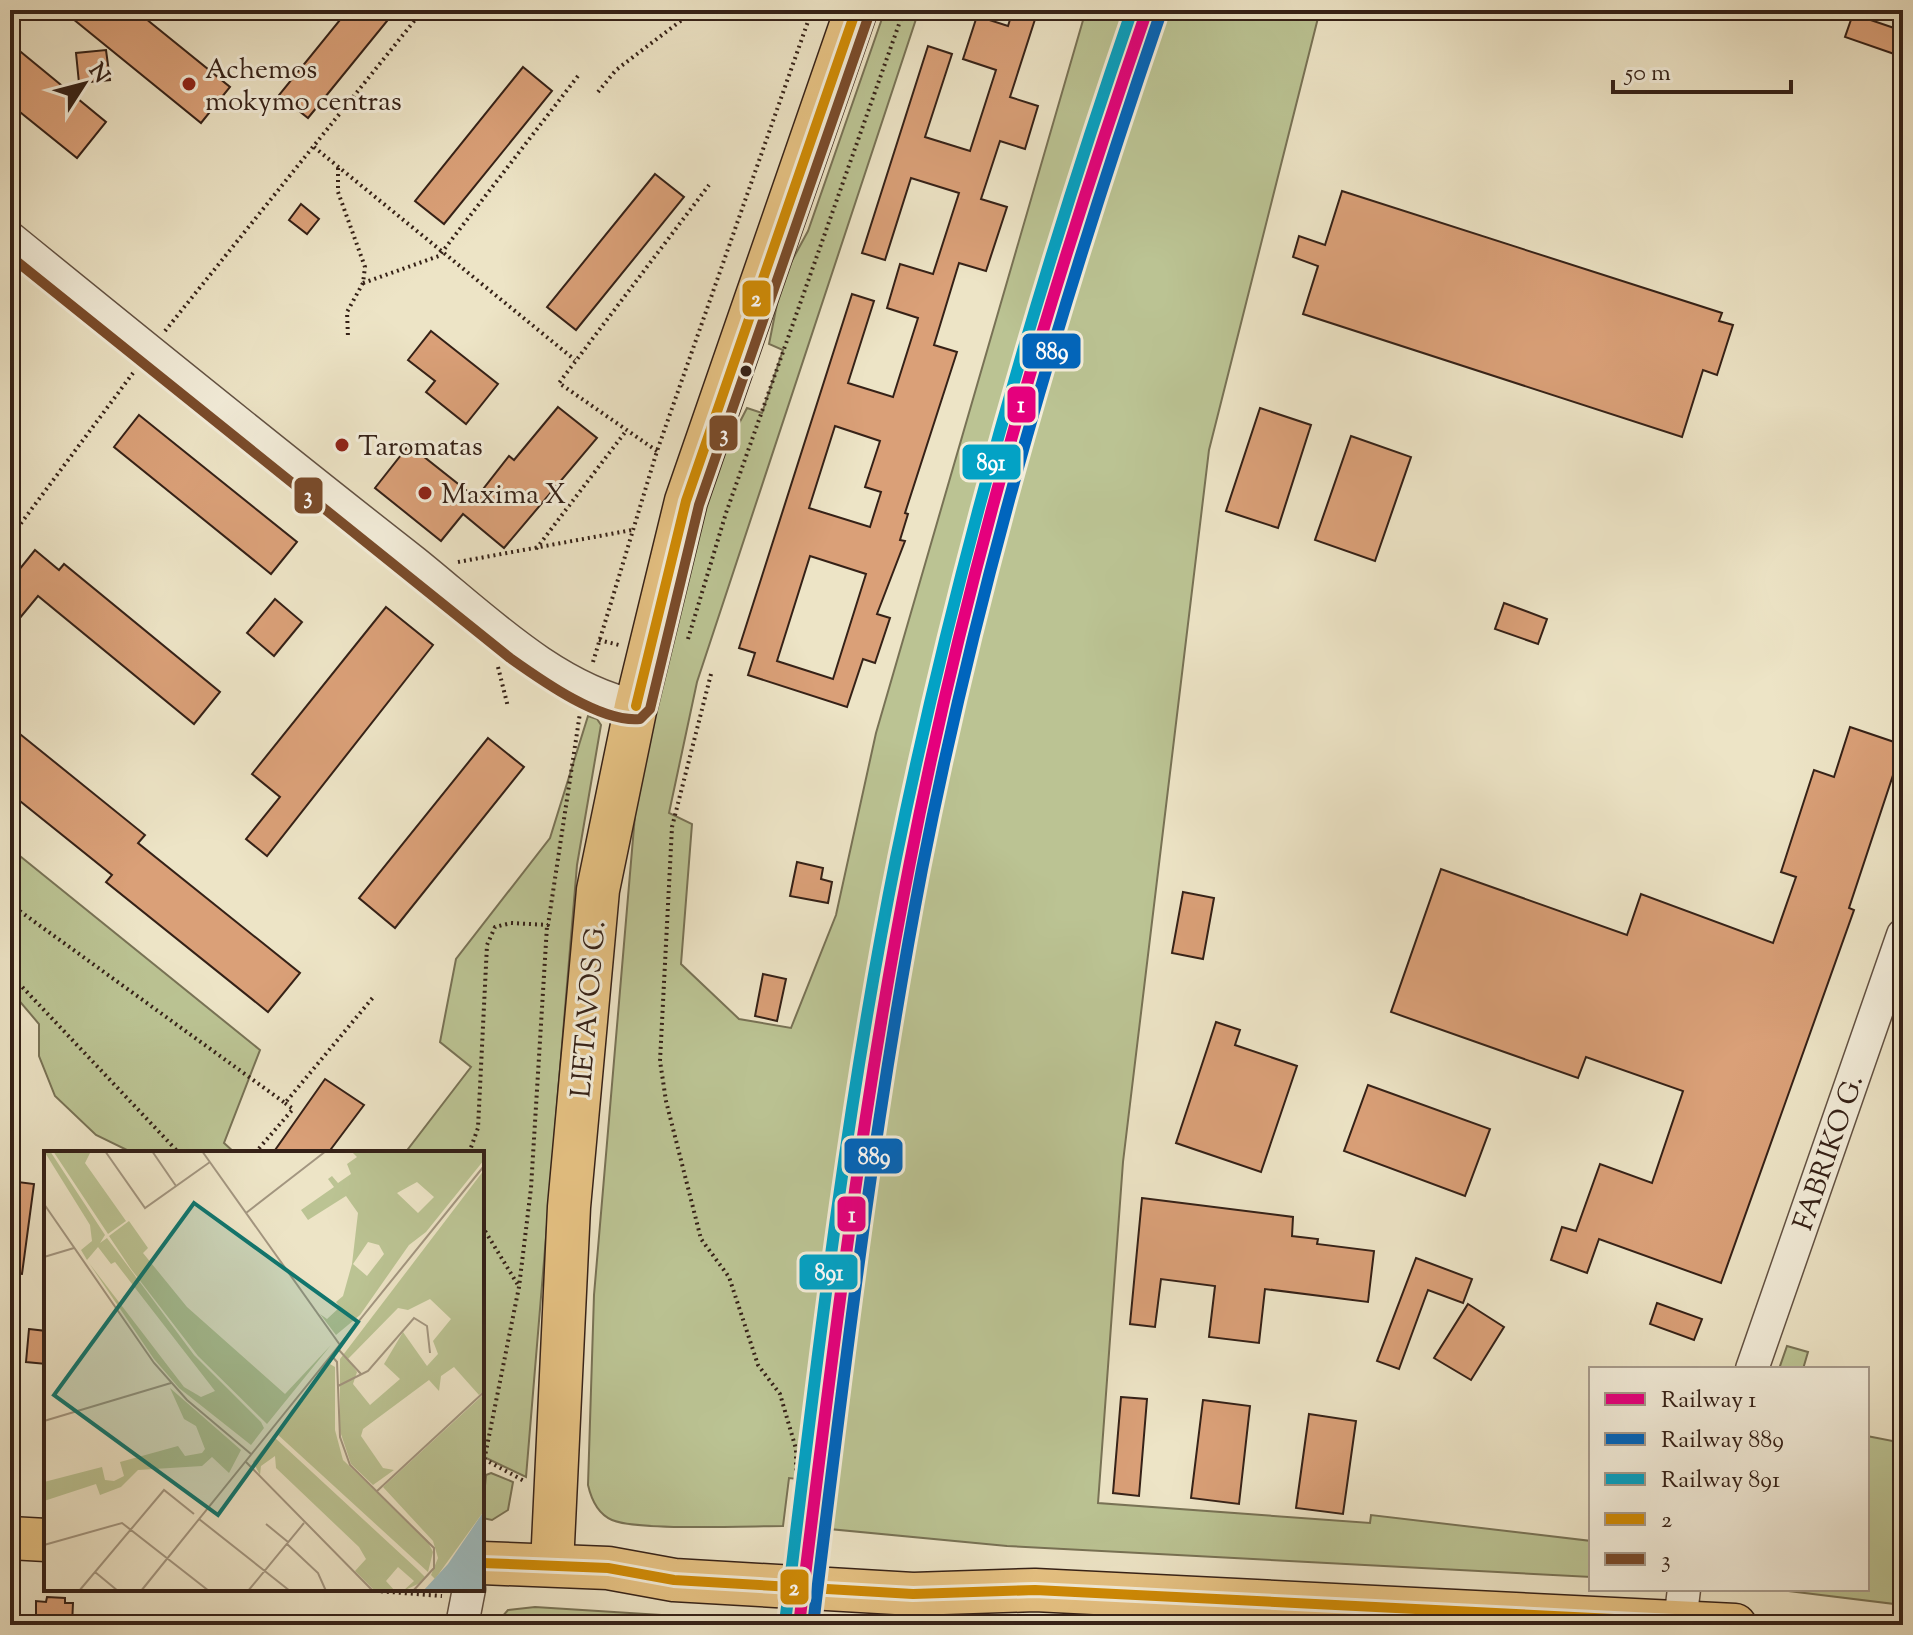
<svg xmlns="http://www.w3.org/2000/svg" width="1913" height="1635" viewBox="0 0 1913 1635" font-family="'Sorts Mill Goudy',serif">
<rect width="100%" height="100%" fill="#ede4c6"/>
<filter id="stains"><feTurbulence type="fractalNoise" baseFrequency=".0025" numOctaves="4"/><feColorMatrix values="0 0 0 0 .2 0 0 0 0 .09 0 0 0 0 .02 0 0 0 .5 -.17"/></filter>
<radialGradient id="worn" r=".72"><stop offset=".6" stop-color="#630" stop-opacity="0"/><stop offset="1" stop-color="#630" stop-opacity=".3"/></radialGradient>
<g fill="#bbc393" stroke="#787255" stroke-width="2">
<path d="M 885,10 L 919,10 L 697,682 L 669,813 L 692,824 L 681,964 L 739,1019 L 791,1028 L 836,915 L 876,733 L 1086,10 L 1131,10 C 1056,246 977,481 925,724 C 872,972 833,1227 806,1480 L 789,1478 L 783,1526 C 749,1526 637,1531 612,1520 C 598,1514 591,1498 588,1485 L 594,1295 L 638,780 L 709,482 L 747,408 L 762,413 L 783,350 L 769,344 L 782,279 L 808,231 Z"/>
<path d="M 1149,10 L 1320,10 L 1209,450 L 1123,1162 L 1098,1503 L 1370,1523 L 1371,1515 L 1591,1541 L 1591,1577 L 1007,1546 L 819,1528 L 852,1249 L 888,1035 L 941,754 L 1010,473 Z"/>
<path d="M 588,716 L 597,719 L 601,725 L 577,865 L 526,1477 L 482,1456 L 482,1153 L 405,1153 L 471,1067 L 440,1042 L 456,959 L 550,838 Z"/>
<path d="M 10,848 L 260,1050 L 224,1143 L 235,1153 L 133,1153 L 96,1135 L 55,1096 L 39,1056 L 39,1024 L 10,990 Z"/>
<path d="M 1787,1346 L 1808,1352 L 1803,1369 L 1779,1369 Z"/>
<path d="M 1867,1436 L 1903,1443 L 1903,1605 L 1771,1589 L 1867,1589 Z"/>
<path d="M 491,1473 L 513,1482 L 508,1510 L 492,1520 L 482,1518 L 486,1475 Z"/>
<path d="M 535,1607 L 772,1622 L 771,1625 L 495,1625 L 508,1610 Z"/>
</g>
<g fill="#daa078" stroke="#352117" stroke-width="2" fill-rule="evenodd">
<path d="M 62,10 L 135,10 L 230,87 L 201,123 Z"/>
<path d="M 348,10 L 396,10 L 308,118 L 279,95 Z"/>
<path d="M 1013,10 L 1038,10 L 1010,97 L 1038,106 L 1025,149 L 1000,141 L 981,199 L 1007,207 L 986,271 L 959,263 L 934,345 L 957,352 L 905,513 L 908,514 L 900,540 L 905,541 L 877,614 L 890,618 L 875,663 L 863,659 L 847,707 L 748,675 L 755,653 L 739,648 L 852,294 L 874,301 L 848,383 L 893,397 L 918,318 L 887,308 L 900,264 L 933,274 L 959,193 L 911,178 L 885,260 L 862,253 L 928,46 L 952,54 L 925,137 L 970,151 L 996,70 L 963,59 L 977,16 L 1008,26 ZM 835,426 L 880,441 L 865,487 L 881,492 L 870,527 L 809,508 ZM 810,556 L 866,574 L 833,679 L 777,661 Z"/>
<path d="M 1853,14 L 1903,31 L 1903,57 L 1845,37 Z"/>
<path d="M 10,43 L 106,122 L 77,158 L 10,104 Z"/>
<path d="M 106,50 L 110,80 L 79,83 L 76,53 Z"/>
<path d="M 523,67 L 552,91 L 444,224 L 415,201 Z"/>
<path d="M 655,174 L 684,197 L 576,330 L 547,307 Z"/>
<path d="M 1342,191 L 1722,313 L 1719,321 L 1733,325 L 1717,375 L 1703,370 L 1682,437 L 1303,314 L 1318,266 L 1293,257 L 1299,236 L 1325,245 Z"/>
<path d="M 301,204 L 319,219 L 307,234 L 289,220 Z"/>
<path d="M 431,331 L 498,384 L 466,424 L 426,392 L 435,381 L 408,360 Z"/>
<path d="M 558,407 L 597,438 L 504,548 L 463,514 L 441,541 L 375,488 L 409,445 L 476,498 L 509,456 L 514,460 Z"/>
<path d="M 1260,408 L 1311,425 L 1278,528 L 1226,511 Z"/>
<path d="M 139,415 L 297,542 L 271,574 L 114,447 Z"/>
<path d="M 1351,436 L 1411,457 L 1375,561 L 1315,540 Z"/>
<path d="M 35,550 L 59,570 L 64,564 L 220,692 L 194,724 L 38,596 L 10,630 L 10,581 Z"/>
<path d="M 275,599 L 302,622 L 274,656 L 247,633 Z"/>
<path d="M 1504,603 L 1547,619 L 1538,644 L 1495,629 Z"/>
<path d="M 386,607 L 433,645 L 267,856 L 246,839 L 280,797 L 252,774 Z"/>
<path d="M 10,726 L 145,835 L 138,843 L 300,973 L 268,1012 L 106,882 L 112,875 L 10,793 Z"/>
<path d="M 1850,727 L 1903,745 L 1849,908 L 1854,910 L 1721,1283 L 1599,1239 L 1587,1273 L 1551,1260 L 1562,1227 L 1576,1231 L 1600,1164 L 1652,1183 L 1683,1091 L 1586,1057 L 1578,1078 L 1391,1012 L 1441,869 L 1627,935 L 1641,894 L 1773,943 L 1796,877 L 1781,872 L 1814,770 L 1834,777 Z"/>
<path d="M 488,738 L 524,767 L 395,928 L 359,898 Z"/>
<path d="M 797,862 L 823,868 L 821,879 L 832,882 L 828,903 L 790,896 Z"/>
<path d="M 1183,892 L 1214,898 L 1203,959 L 1172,953 Z"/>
<path d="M 763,974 L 786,979 L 777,1021 L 755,1016 Z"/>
<path d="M 1216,1022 L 1240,1030 L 1235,1045 L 1297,1066 L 1261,1172 L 1176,1143 Z"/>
<path d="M 325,1079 L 364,1105 L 328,1153 L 273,1153 Z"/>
<path d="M 1368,1085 L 1490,1129 L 1465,1196 L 1344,1151 Z"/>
<path d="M 10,1181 L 34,1184 L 22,1274 L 10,1273 Z"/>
<path d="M 1142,1198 L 1293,1217 L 1292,1236 L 1318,1239 L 1317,1244 L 1374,1251 L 1368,1302 L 1265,1289 L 1259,1343 L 1209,1337 L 1215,1286 L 1161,1279 L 1155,1327 L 1130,1324 Z"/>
<path d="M 1416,1258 L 1472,1279 L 1463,1303 L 1428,1290 L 1399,1369 L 1377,1361 Z"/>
<path d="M 1657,1303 L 1702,1319 L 1694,1340 L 1650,1324 Z"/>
<path d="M 1468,1304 L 1504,1327 L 1471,1380 L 1434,1358 Z"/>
<path d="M 29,1329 L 46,1331 L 46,1364 L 26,1362 Z"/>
<path d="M 1121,1397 L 1147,1399 L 1139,1496 L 1113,1493 Z"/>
<path d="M 1203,1400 L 1250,1406 L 1239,1504 L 1191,1498 Z"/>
<path d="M 1309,1414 L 1356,1421 L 1343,1514 L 1296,1508 Z"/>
<path d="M 47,1597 L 65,1598 L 65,1603 L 73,1603 L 72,1625 L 36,1625 L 36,1601 L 46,1602 Z"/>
</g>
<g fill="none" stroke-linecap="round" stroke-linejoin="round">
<g stroke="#635243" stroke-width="35">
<g id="minor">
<path d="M 10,238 C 144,347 278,456 414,562 C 479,614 553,689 636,706"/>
<path d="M 1752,1369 L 1903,935"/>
<path d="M 1680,1622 L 1684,1589"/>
<path d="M 462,1625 L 469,1589"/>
</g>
</g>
<g stroke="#352117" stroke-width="45">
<g id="major">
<path d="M 10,1538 L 46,1540"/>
<path d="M 482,1563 L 608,1568 L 674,1580 L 913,1594 L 1035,1590 L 1735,1625"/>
<path d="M 552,1565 L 569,1207 L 598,890 L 636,706 L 686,501 L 856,10"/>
</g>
</g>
<g stroke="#352117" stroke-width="4" stroke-dasharray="2 4" stroke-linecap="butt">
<path d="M 598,92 L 616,70 L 695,10"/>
<path d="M 314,147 L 575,360"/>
<path d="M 338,168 L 338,192 L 365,267 L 363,283 L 347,312 L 348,337"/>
<path d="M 363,283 L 439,256 L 578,76"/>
<path d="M 165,331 L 423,10"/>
<path d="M 657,451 L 559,383 L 709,185"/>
<path d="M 10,538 L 133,373"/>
<path d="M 536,549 L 626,431"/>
<path d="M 458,562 L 632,530"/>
<path d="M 688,639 L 726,513 L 904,10"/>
<path d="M 599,640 L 619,645"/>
<path d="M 593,662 L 657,451 L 812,10"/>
<path d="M 498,667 L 508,707"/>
<path d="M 711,674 L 672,827 L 660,1061 L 666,1101 L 701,1239 L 729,1277 L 758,1365 L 780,1394 L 796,1449 L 796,1479"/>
<path d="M 10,889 L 19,909"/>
<path d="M 10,904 L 285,1103 L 375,995"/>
<path d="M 10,974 L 179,1153"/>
<path d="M 255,1153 L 293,1109 L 285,1103"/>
<path d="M 469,1153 L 478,1128 L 487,945 L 495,927 L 511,923 L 548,925 L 580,713"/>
<path d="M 482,1226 L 518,1285"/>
<path d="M 484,1459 L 526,1482"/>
<path d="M 482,1471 L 519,1287 L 531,1188 L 547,926"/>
<path d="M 351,1589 L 442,1596"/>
</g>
<use href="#minor" stroke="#f3edda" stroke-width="32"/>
<use href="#major" stroke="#e6c283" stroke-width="42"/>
<path stroke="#352117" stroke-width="4" stroke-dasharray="2 4" stroke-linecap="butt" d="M 779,1625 L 796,1479"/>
<g stroke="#f3edda" stroke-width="16">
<g id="bus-1">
<path d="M 636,706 L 686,501 L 856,10"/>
<path d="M 482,1563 L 608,1568 L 674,1580 L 913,1594 L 1035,1590 L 1735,1625"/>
</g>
</g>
<g stroke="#f3edda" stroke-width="16">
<path id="bus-2" d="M 10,256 L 510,658 C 541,680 601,723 640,719 L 650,709 L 699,505 L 869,15"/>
</g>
<use href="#bus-1" stroke="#d08b05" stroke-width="10"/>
<use href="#bus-2" stroke="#7a4b2a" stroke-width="10"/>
<g stroke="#f3edda" stroke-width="18">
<path id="rail-1" d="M 799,1625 C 830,1372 860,1118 909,867 C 965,575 1050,291 1147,10"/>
</g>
<g stroke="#f3edda" stroke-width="18">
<path id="rail-2" d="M 813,1625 C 844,1372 874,1119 922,869 C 979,578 1064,295 1160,15"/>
</g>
<g stroke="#f3edda" stroke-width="18">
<path id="rail-3" d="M 785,1623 C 816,1368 845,1111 896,858 C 955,570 1036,288 1132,10"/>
</g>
<use href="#rail-1" stroke="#e5007d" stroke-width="12"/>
<use href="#rail-2" stroke="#0065bd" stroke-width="12"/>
<use href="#rail-3" stroke="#03a2c5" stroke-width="12"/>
</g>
<g fill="#8f2418" stroke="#f3edda" stroke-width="3">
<circle cx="189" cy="84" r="8"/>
<circle cx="342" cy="445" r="8"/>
<circle cx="425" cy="493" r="8"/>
</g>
<circle fill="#352117" stroke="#f3edda" stroke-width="3" cx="746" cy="371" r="7"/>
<g text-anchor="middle" stroke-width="6" stroke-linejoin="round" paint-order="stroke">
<g font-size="28" fill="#352117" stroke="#f3edda" text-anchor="start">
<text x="205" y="78">Achemos<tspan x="205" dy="32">mokymo centras</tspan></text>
<text x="358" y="455">Taromatas</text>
<text x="441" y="503">Maxima X</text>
</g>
<g font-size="28" fill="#352117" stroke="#f3edda">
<text transform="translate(587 1009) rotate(-85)" y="10">LIETAVOS G.</text>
<text transform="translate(1827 1152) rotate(-71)" y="10">FABRIKO G.</text>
</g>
</g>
<g transform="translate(44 1151)">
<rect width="440" height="440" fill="#ede4c6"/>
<path d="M 0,0 L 6,0 L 61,84 L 56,92 L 63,87 L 150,204 L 217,271 L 220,277 L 207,294 L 135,237 L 110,208 L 45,112 L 140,236 L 157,246 L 171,240 L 71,111 L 67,113 L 54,96 L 43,109 L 37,99 L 48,90 L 46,74 ZM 9,0 L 47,0 L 41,12 L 82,70 L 64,83 ZM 307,0 L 440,0 L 440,9 L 382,81 L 365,94 L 316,164 L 292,184 L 276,163 L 283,168 L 296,156 L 292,151 L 299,145 L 308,113 L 314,62 L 302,45 L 264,69 L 257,59 L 290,36 L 284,28 L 288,25 L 294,32 L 307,23 L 303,13 L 313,6 ZM 373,31 L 390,46 L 374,62 L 353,42 ZM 324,91 L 335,94 L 340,103 L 323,125 L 309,113 ZM 440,19 L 440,240 L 435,244 L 410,216 L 397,225 L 395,240 L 385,229 L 319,278 L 317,285 L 339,317 L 350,319 L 329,334 L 307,313 L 296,280 L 296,208 ZM 386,148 L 407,168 L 389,190 L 394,203 L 383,215 L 359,181 L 340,213 L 356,228 L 326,254 L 309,233 L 313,221 L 304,208 L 354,157 L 364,159 ZM 85,70 L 104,97 L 99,102 L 143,156 L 241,243 L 287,194 L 223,273 L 154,205 L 87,118 L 65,85 ZM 286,213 L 291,216 L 291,279 L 299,309 L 383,389 L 389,401 L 384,421 L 232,282 ZM 126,237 L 197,299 L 185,322 L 168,306 L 158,315 L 94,319 L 77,336 L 56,344 L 52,333 L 0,350 L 0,331 L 58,316 L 61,329 L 70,330 L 80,325 L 76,311 L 134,295 L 141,305 L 158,302 L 161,298 L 152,275 L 140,268 ZM 440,243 L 440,360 L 391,428 L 387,424 L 394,407 L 389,390 L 339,336 ZM 229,285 L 373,418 L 381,426 L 374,433 L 359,440 L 370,430 L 354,416 L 342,430 L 351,440 L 331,440 L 311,420 L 322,408 L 315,396 L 232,317 L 231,305 L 217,315 L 216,324 L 209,311 Z" fill="#bbc393" fill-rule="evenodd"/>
<path d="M 440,360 L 440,440 L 379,440 L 404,413 Z" fill="#9ebcc0"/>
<path fill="none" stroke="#a39680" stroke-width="2" d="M 61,0 L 101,57 L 166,11M 108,0 L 132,35M 158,0 L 296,194M 0,53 L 110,212 L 143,249 L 207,303M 202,62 L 282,0M 0,106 L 30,97M 294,198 L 317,223M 287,204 L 293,211 L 296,286 L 306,314 L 390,397 L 390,417 L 369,440M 294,235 L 324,220 L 370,167 L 383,175 L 386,202M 0,270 L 127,232M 202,311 L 329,440M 333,340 L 440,241M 155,368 L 246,440M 222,373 L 244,391M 243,393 L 274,422 L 282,440M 0,394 L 78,372 L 165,440M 51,421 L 74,440M 35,440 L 120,339 L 150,363M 97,440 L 440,15M 204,440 L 260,372"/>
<path fill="#0f766e" fill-opacity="0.15" stroke="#0f766e" stroke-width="4" d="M 150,52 L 314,171 L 174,364 L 10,244 Z"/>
<rect width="440" height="440" fill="none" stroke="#352117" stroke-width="4"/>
</g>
<g stroke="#f3edda" stroke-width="3">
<rect x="741" y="279" width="31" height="39" rx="8" fill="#d08b05"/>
<rect x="1021" y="332" width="61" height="38" rx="8" fill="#0065bd"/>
<rect x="1006" y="385" width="31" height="39" rx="8" fill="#e5007d"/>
<rect x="708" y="414" width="31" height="38" rx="8" fill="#7a4b2a"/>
<rect x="961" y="443" width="61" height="38" rx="8" fill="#03a2c5"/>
<rect x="293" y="476" width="31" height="39" rx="8" fill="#7a4b2a"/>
<rect x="843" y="1137" width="61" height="38" rx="8" fill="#0065bd"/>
<rect x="836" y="1195" width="31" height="38" rx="8" fill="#e5007d"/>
<rect x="798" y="1253" width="61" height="38" rx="8" fill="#03a2c5"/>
<rect x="779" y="1568" width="31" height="38" rx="8" fill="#d08b05"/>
</g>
<g font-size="22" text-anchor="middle" font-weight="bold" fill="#fff">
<text x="756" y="306">2</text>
<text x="1052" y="359">889</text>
<text x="1021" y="412">1</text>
<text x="724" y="441">3</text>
<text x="991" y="470">891</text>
<text x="308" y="503">3</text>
<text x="874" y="1164">889</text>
<text x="852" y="1222">1</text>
<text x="829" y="1280">891</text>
<text x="794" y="1595">2</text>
</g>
<rect width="1913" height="1635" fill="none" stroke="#ede4c6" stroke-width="40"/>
<rect x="12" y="12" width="1889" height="1611" fill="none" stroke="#352117" stroke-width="4"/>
<rect x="20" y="20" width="1873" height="1595" fill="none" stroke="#352117" stroke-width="2"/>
<rect x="1589" y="1367" width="280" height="224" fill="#f3edda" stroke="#a79b8c" stroke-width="2"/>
<rect x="1605" y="1393" width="40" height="12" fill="#e5007d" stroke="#a79b8c" stroke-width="2"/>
<text x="1661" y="1407" font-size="24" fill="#352117">Railway 1</text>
<rect x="1605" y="1433" width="40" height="12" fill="#0065bd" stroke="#a79b8c" stroke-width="2"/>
<text x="1661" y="1447" font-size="24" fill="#352117">Railway 889</text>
<rect x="1605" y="1473" width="40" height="12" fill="#03a2c5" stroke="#a79b8c" stroke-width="2"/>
<text x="1661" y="1487" font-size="24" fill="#352117">Railway 891</text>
<rect x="1605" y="1513" width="40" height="12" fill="#d08b05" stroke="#a79b8c" stroke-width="2"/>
<text x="1661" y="1527" font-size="24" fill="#352117">2</text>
<rect x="1605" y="1553" width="40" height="12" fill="#7a4b2a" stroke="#a79b8c" stroke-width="2"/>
<text x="1661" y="1567" font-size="24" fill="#352117">3</text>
<g transform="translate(84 84) rotate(54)" stroke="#f3edda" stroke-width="6" paint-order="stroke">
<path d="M0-6L14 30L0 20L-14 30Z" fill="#352117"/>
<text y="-12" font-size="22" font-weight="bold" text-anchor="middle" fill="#352117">N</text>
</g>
<path d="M1613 80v12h178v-12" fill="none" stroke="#352117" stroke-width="4"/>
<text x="1625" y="80" font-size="24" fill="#352117" stroke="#f3edda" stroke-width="6" paint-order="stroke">50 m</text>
<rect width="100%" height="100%" filter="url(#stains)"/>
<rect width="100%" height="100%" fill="url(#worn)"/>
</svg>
